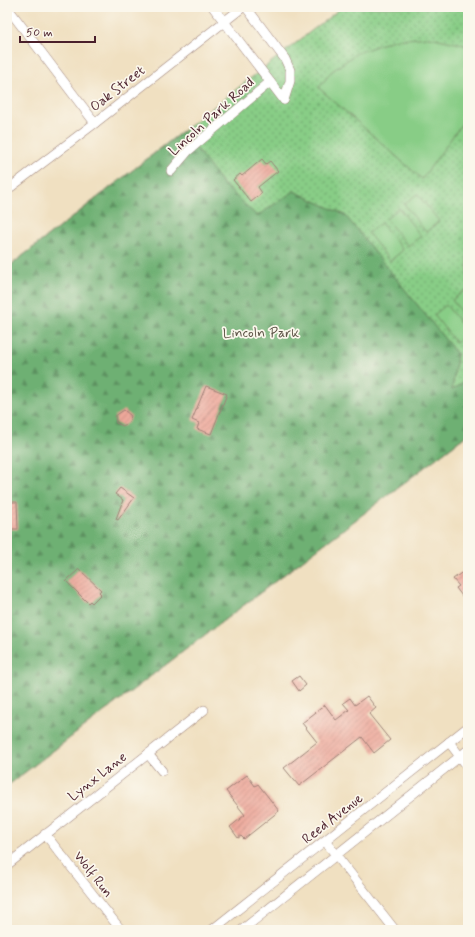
<svg xmlns="http://www.w3.org/2000/svg" width="475" height="937" viewBox="0 0 475 937" font-family="Mynerve,sans-serif">
<defs>
<pattern id="grass-dots" width="8" height="8" patternUnits="userSpaceOnUse"><rect width="8" height="8" fill="#88cd86"/><path d="M2 2h.1M6 6h.1" fill="none" stroke="#71a66e" stroke-width="1.8" stroke-linecap="round"/></pattern>
<pattern id="forest-firs" width="22" height="20" patternUnits="userSpaceOnUse"><rect width="22" height="20" fill="#6eb073"/><path d="M5 1l3.5 6h-7zM16 11l3.5 6h-7z" fill="#5c8f5f"/></pattern>
<pattern id="building-hatch" width="6" height="6" patternUnits="userSpaceOnUse"><rect width="6" height="6" fill="#eda79a"/><path d="M-1 1l2-2M0 6l6-6M5 7l2-2" fill="none" stroke="#c2877e"/></pattern>
</defs>
<rect width="100%" height="100%" fill="#fbf7ec"/>
<filter id="ink" filterUnits="userSpaceOnUse"><feTurbulence type="fractalNoise" baseFrequency=".025" numOctaves="2"/><feDisplacementMap in="SourceGraphic" scale="8" xChannelSelector="R" yChannelSelector="G"/><feConvolveMatrix kernelMatrix="1 2 1 2 8 2 1 2 1" color-interpolation-filters="sRGB"/></filter>
<filter id="wash" filterUnits="userSpaceOnUse"><feTurbulence type="fractalNoise" baseFrequency=".012" numOctaves="4" result="noise"/><feDisplacementMap in="SourceGraphic" scale="16" xChannelSelector="R" yChannelSelector="G"/><feGaussianBlur stdDeviation="0.9" result="paint"/><feColorMatrix in="noise" values="0 0 0 0 0 0 0 0 0 0 0 0 0 0 0 0 0 1.4 0 .05"/><feComposite in="paint" operator="in"/></filter>
<g filter="url(#wash)">
<rect width="100%" height="100%" fill="#f0e0c1"/>
<path fill="url(#grass-dots)" stroke="#697658" d="M 342,7 L 468,7 L 468,434 L 7,786 L 7,268 Z"/>
<path fill="url(#forest-firs)" stroke="#5c684f" d="M 183,131 L 222,183 L 257,216 L 294,191 L 345,215 L 457,354 L 456,362 L 452,390 L 468,379 L 468,434 L 7,786 L 7,268 Z"/>
<g fill="#88cd86" stroke="#697658">
<path d="M 430,37 L 464,45 L 468,47 L 468,115 L 422,179 L 319,88 L 331,72 L 357,53 L 393,40 Z"/>
<path d="M 417,194 L 439,221 L 426,232 L 404,204 Z"/>
<path d="M 399,208 L 421,236 L 408,246 L 386,219 Z"/>
<path d="M 381,223 L 403,250 L 390,261 L 368,233 Z"/>
<path d="M 465,290 L 468,294 L 468,321 L 452,300 Z"/>
<path d="M 446,305 L 468,332 L 468,333 L 456,343 L 434,315 Z"/>
</g>
<g id="blocks">
<g fill="url(#building-hatch)">
<path d="M 262,159 L 266,164 L 270,161 L 278,171 L 258,187 L 262,193 L 251,202 L 233,180 L 240,174 L 242,176 Z"/>
<path d="M 206,386 L 227,394 L 211,434 L 197,429 L 199,423 L 192,420 Z"/>
<path d="M 124,410 L 131,416 L 129,422 L 123,426 L 116,423 L 115,416 Z"/>
<path d="M 120,488 L 134,498 L 118,520 L 116,519 L 123,500 L 115,494 Z"/>
<path d="M 7,502 L 17,502 L 18,529 L 7,529 Z"/>
<path d="M 468,568 L 468,604 L 456,588 L 459,586 L 453,579 Z"/>
<path d="M 79,569 L 101,590 L 99,592 L 101,594 L 92,603 L 90,601 L 88,603 L 66,581 Z"/>
<path d="M 299,676 L 306,685 L 299,691 L 292,681 Z"/>
<path d="M 367,696 L 376,708 L 369,714 L 390,740 L 374,753 L 362,737 L 299,786 L 284,768 L 317,742 L 302,723 L 325,705 L 336,720 L 349,710 L 343,703 L 350,698 L 355,705 Z"/>
<path d="M 247,775 L 255,786 L 258,784 L 279,811 L 244,839 L 241,836 L 238,838 L 230,827 L 245,815 L 226,791 Z"/>
</g>
</g>
</g>
<g filter="url(#ink)">
<use href="#blocks" fill-opacity="0" stroke="#9d8076" stroke-width="1"/>
<g fill="none" stroke-linecap="round" stroke-linejoin="round">
<g stroke="#9d8076" stroke-width="10">
<g id="street">
<path d="M 7,7 L 95,123"/>
<path d="M 213,7 L 284,100"/>
<path d="M 246,7 L 285,59 L 290,70 L 290,81 L 284,100"/>
<path d="M 171,171 L 188,151 L 270,82"/>
<path d="M 7,190 L 95,123 L 243,7"/>
<path d="M 449,742 L 468,767"/>
<path d="M 148,754 L 162,771"/>
<path d="M 45,834 L 121,930"/>
<path d="M 325,841 L 395,930"/>
<path d="M 7,865 L 204,710"/>
<path d="M 212,930 L 468,727"/>
<path d="M 242,930 L 468,750"/>
</g>
</g>
<use href="#street" stroke="#fff" stroke-width="9"/>
</g>
</g>
<g text-anchor="middle" stroke-width="3.5" stroke-linejoin="round" paint-order="stroke">
<g font-size="14" fill="#4a1f2b" stroke="#fbf7ec">
<text transform="translate(117 88) rotate(-38)" y="5">Oak Street</text>
<text transform="translate(211 116) rotate(-42)" y="5">Lincoln Park Road</text>
<text transform="translate(97 776) rotate(-38)" y="5">Lynx Lane</text>
<text transform="translate(332 818) rotate(-38)" y="5">Reed Avenue</text>
<text transform="translate(94 874) rotate(52)" y="5">Wolf Run</text>
</g>
<g font-size="14" fill="#5d5346" stroke="#fbf7ec">
<text x="261" y="337">Lincoln Park</text>
</g>
</g>
<rect width="475" height="937" fill="none" stroke="#fbf7ec" stroke-width="24"/>
<path d="M20 36v6h75v-6" fill="none" stroke="#4a1f2b" stroke-width="2"/>
<text x="26" y="36" font-size="12" fill="#4a1f2b" stroke="#fbf7ec" stroke-width="3" paint-order="stroke">50 m</text>
</svg>
